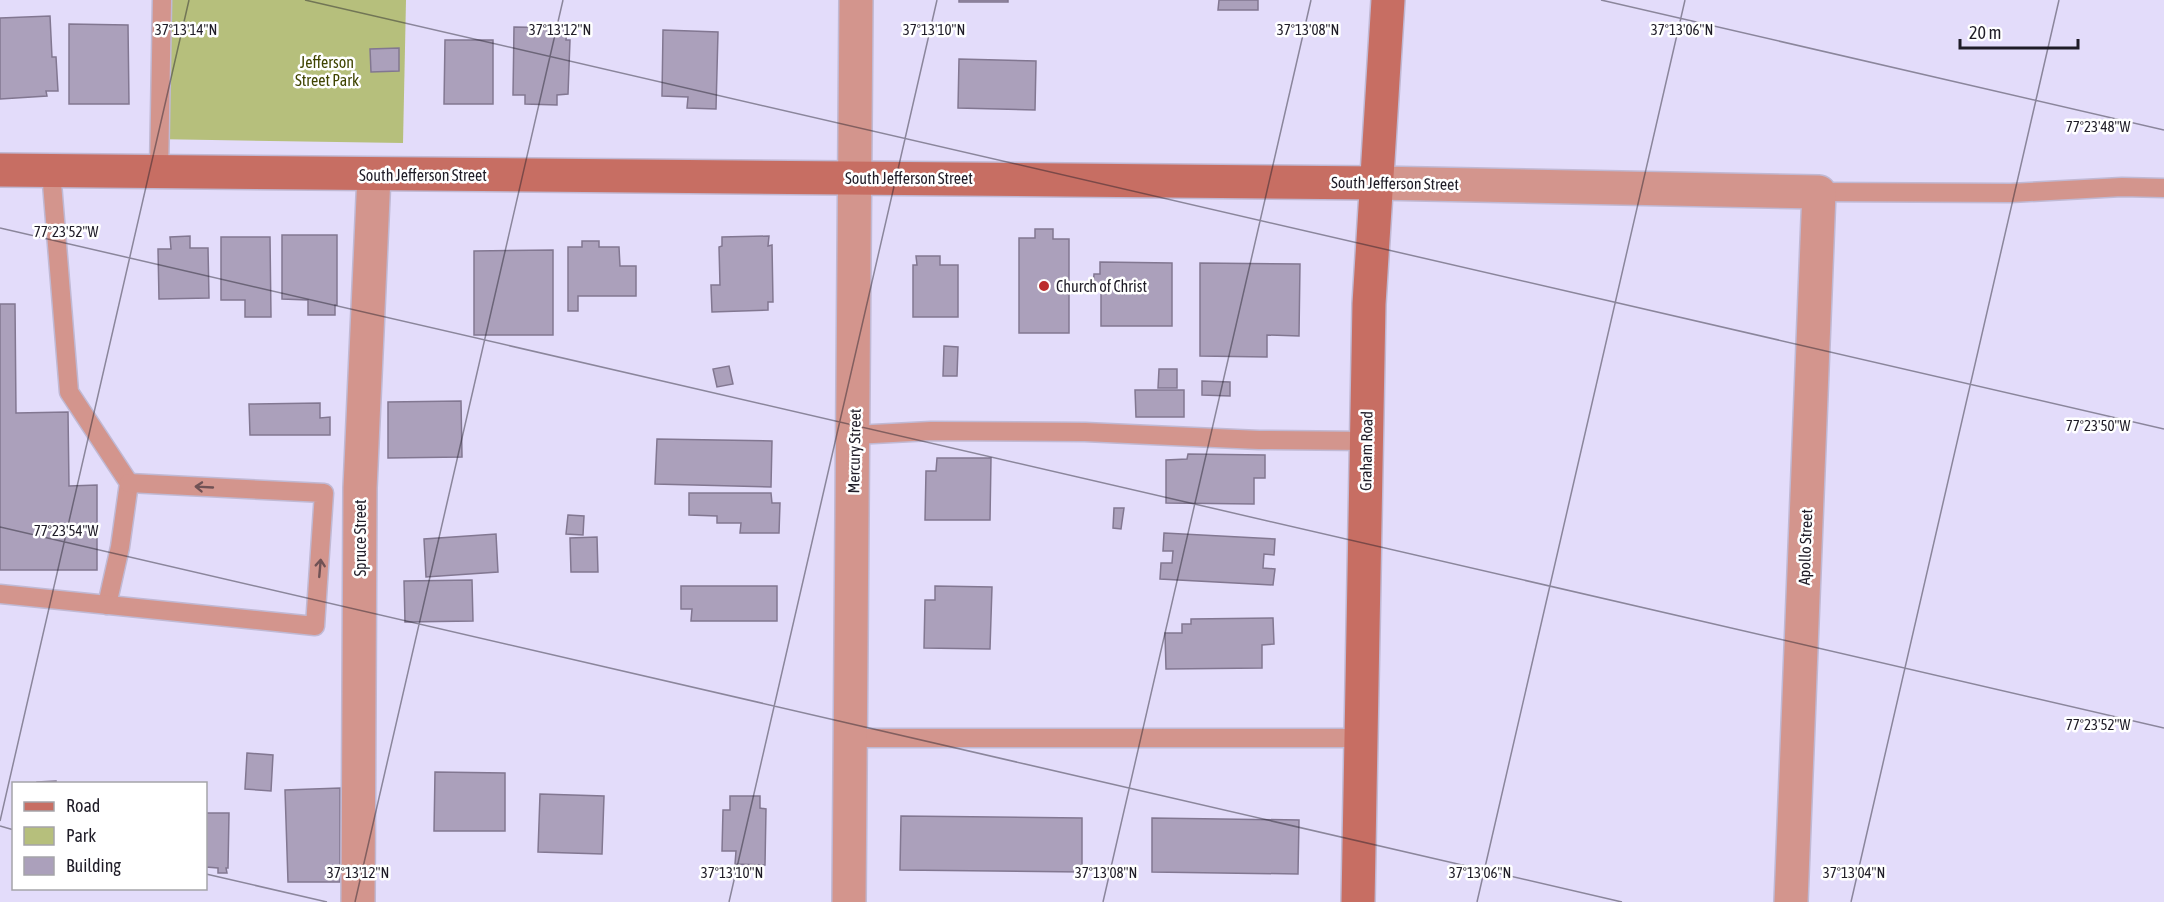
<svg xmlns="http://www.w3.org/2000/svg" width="2164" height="902" viewBox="0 0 2164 902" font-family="'Asap Condensed',sans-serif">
<rect width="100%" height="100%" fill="#e3dcfa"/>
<path fill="#b6bf7c" d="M 152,0 L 406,0 L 403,143 L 152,139 Z"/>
<g fill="#aba0bb" stroke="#827791" stroke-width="1.5">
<rect x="959" y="0" width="49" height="2"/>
<path d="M 1219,0 L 1258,0 L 1258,10 L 1218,10 Z"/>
<path d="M 50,16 L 52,57 L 56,57 L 58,91 L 46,91 L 47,96 L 0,99 L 0,18 Z"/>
<path d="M 69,24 L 128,25 L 129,104 L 69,104 Z"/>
<path d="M 514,27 L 567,28 L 566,40 L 570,40 L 568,94 L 557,95 L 557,105 L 525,104 L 525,95 L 513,95 Z"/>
<path d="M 663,30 L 718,32 L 716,109 L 687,108 L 688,97 L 662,96 Z"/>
<path d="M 445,40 L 493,40 L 493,104 L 444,104 Z"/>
<path d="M 399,48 L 399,71 L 371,72 L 370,49 Z"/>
<path d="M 959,59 L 1036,61 L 1035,110 L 958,108 Z"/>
<path d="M 1035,229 L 1053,229 L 1053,239 L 1069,239 L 1069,333 L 1019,333 L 1019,238 L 1035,238 Z"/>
<path d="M 282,235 L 337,235 L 337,305 L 335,305 L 335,315 L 308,315 L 308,300 L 282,299 Z"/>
<path d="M 190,236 L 190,248 L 208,248 L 209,298 L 159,299 L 158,249 L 171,249 L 170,237 Z"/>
<path d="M 769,236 L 768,246 L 772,245 L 773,302 L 768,302 L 768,310 L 712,312 L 711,285 L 720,285 L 719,247 L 722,246 L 722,237 Z"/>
<path d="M 221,237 L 270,237 L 271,317 L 245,317 L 245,300 L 221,300 Z"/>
<path d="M 582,241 L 599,241 L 599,247 L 619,247 L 620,266 L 636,266 L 636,296 L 578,296 L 578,311 L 568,311 L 568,247 L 582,247 Z"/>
<path d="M 553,250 L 553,335 L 474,335 L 474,251 Z"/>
<path d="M 916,256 L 940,256 L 940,265 L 958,265 L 958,317 L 913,317 L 913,265 L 917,265 Z"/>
<path d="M 1100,262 L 1172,263 L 1172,326 L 1101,326 L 1101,287 L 1093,287 L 1094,274 L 1100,274 Z"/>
<path d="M 1200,263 L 1300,264 L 1299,336 L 1267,335 L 1267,357 L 1200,356 Z"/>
<path d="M 0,304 L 15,304 L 16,413 L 68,412 L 69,486 L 97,485 L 97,570 L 0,570 Z"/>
<path d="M 944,346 L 958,347 L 957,376 L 943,376 Z"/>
<path d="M 729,366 L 733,384 L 717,387 L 713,369 Z"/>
<path d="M 1159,369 L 1177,369 L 1177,388 L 1158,388 Z"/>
<path d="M 1202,381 L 1230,382 L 1230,396 L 1202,395 Z"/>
<path d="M 1135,390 L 1184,390 L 1184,417 L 1136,417 Z"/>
<path d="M 461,401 L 462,457 L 388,458 L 388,402 Z"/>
<path d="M 320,403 L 320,418 L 330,417 L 330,435 L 250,435 L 249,404 Z"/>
<path d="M 657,439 L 772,441 L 771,487 L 655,484 Z"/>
<path d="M 1188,454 L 1265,455 L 1265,478 L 1254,478 L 1254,504 L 1166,503 L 1166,460 L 1187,459 Z"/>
<path d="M 937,458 L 991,458 L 990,520 L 925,520 L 926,471 L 936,471 Z"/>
<path d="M 689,493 L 771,493 L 772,503 L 780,503 L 779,533 L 740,533 L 741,523 L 717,523 L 717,516 L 689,515 Z"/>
<path d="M 1114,508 L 1124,508 L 1121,529 L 1113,528 Z"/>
<path d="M 568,515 L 584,516 L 583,535 L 566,534 Z"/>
<path d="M 1164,533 L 1275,539 L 1274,555 L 1264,554 L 1263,568 L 1275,569 L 1273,585 L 1160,579 L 1161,563 L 1172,563 L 1173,551 L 1163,551 Z"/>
<path d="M 496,534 L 498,572 L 426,577 L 424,539 Z"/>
<path d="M 597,537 L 598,572 L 571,572 L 570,538 Z"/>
<path d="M 472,580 L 473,621 L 405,622 L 404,581 Z"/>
<path d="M 681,586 L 777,586 L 777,621 L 691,621 L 692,609 L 681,609 Z"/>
<path d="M 935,586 L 992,587 L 990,649 L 924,648 L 925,600 L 935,600 Z"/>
<path d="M 1273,618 L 1274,644 L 1262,645 L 1262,668 L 1166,669 L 1165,633 L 1182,633 L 1182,624 L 1191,624 L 1191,619 Z"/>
<path d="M 247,753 L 273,755 L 271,791 L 245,789 Z"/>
<path d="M 435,772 L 505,773 L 505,831 L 434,831 Z"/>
<path d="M 56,781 L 56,784 L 37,784 L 37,782 Z"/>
<path d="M 340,788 L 340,882 L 288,882 L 285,790 Z"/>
<path d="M 540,794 L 604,796 L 602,854 L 538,852 Z"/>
<path d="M 730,796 L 760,796 L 760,808 L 766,809 L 765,865 L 735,864 L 736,851 L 722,851 L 723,810 L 730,810 Z"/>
<path d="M 206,813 L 229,813 L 228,868 L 226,868 L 227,873 L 218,873 L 218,868 L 206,867 Z"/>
<path d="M 901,816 L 1082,818 L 1082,872 L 900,870 Z"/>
<path d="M 1152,818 L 1299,820 L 1298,874 L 1152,872 Z"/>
</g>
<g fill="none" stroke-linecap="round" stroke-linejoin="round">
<g stroke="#c0b9d4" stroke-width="21">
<g id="lane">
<path d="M 51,171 L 69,392 L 129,483 L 120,547 L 107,605"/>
<path d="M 159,172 L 162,0"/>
<path d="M 1819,192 L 2011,193 L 2122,187 L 2164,188"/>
<path d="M 854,435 L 931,431 L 1085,432 L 1259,440 L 1366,441"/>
<path d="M 0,594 L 315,626 L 324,493 L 129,483"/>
<path d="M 851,738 L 1361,738"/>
</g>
</g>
<g stroke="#c0b9d4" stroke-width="36">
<g id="street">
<path d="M 1376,183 L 1819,192 L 1791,902"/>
<path d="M 358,902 L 360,488 L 374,175"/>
<path d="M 849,902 L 856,0"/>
</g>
</g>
<g stroke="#c0b9d4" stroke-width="36">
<g id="secondary">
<path d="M 0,170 L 1376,183"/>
<path d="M 1358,902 L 1369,304 L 1388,0"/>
</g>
</g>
<use href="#lane" stroke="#d3958d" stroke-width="18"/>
<use href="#street" stroke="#d3958d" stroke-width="33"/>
<use href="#secondary" stroke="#c76e63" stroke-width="33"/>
</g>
<defs><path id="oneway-shaft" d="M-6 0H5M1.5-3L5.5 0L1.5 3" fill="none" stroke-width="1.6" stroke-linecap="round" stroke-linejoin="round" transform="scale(1.5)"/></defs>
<g stroke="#705255">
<use href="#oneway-shaft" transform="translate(204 487) rotate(-177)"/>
<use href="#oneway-shaft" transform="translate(320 568) rotate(-85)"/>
</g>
<path fill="none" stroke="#1f1c27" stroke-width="1.5" stroke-opacity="0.45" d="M 305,0 L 2164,429M 1601,0 L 2164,130M 0,228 L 2164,728M 0,527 L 1622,902M 0,821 L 189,0M 0,826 L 14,830M 206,874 L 327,902M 355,902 L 563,0M 729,902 L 937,0M 1103,902 L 1311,0M 1477,902 L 1685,0M 1851,902 L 2059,0"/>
<circle fill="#bc2d2d" stroke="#fff" stroke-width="2" cx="1044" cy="286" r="6"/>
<g text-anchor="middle" stroke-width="5" stroke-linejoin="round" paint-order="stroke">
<g font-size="16" fill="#3f4401" stroke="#fff">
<text x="327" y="68">Jefferson<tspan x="327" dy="18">Street Park</tspan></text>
</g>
<g font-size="16" fill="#1f1c27" stroke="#fff">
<text x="423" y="181">South Jefferson Street</text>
<text x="909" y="184">South Jefferson Street</text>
<text transform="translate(1395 183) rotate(1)" y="6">South Jefferson Street</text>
<text transform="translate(854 451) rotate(-89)" y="6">Mercury Street</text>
<text transform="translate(1366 451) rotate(-89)" y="6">Graham Road</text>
<text transform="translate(360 538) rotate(-90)" y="6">Spruce Street</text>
<text transform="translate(1805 547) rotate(-88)" y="6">Apollo Street</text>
</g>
<g font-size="16" fill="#1f1c27" stroke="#fff" text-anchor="start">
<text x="1056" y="292">Church of Christ</text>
</g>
</g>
<g font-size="15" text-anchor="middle" fill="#1f1c27" stroke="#fff" stroke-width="5" stroke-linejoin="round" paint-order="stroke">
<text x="186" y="35">37°13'14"N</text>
<text x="1682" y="35">37°13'06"N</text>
<text x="560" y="35">37°13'12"N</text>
<text x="934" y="35">37°13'10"N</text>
<text x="1308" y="35">37°13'08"N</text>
<text x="2098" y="132">77°23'48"W</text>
<text x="66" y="237">77°23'52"W</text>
<text x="2098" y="431">77°23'50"W</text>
<text x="66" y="536">77°23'54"W</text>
<text x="2098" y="730">77°23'52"W</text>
<text x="358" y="878">37°13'12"N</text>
<text x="732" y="878">37°13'10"N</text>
<text x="1106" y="878">37°13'08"N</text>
<text x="1480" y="878">37°13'06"N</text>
<text x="1854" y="878">37°13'04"N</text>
</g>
<rect x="12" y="782" width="195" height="108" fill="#ffffff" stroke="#a5a4a9" stroke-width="1.5"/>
<rect x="24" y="802" width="30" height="9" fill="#c76e63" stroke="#a5a4a9" stroke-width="1.5"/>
<text x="66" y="812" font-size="18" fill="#1f1c27">Road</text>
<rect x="24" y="827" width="30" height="18" fill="#b6bf7c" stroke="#a5a4a9" stroke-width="1.5"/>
<text x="66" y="842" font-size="18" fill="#1f1c27">Park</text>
<rect x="24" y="857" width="30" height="18" fill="#aba0bb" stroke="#a5a4a9" stroke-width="1.5"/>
<text x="66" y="872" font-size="18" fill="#1f1c27">Building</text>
<path d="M1960 39v9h118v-9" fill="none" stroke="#1f1c27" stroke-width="3"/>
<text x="1969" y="39" font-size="18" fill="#1f1c27" stroke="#ffffff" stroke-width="4.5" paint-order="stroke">20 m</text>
</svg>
